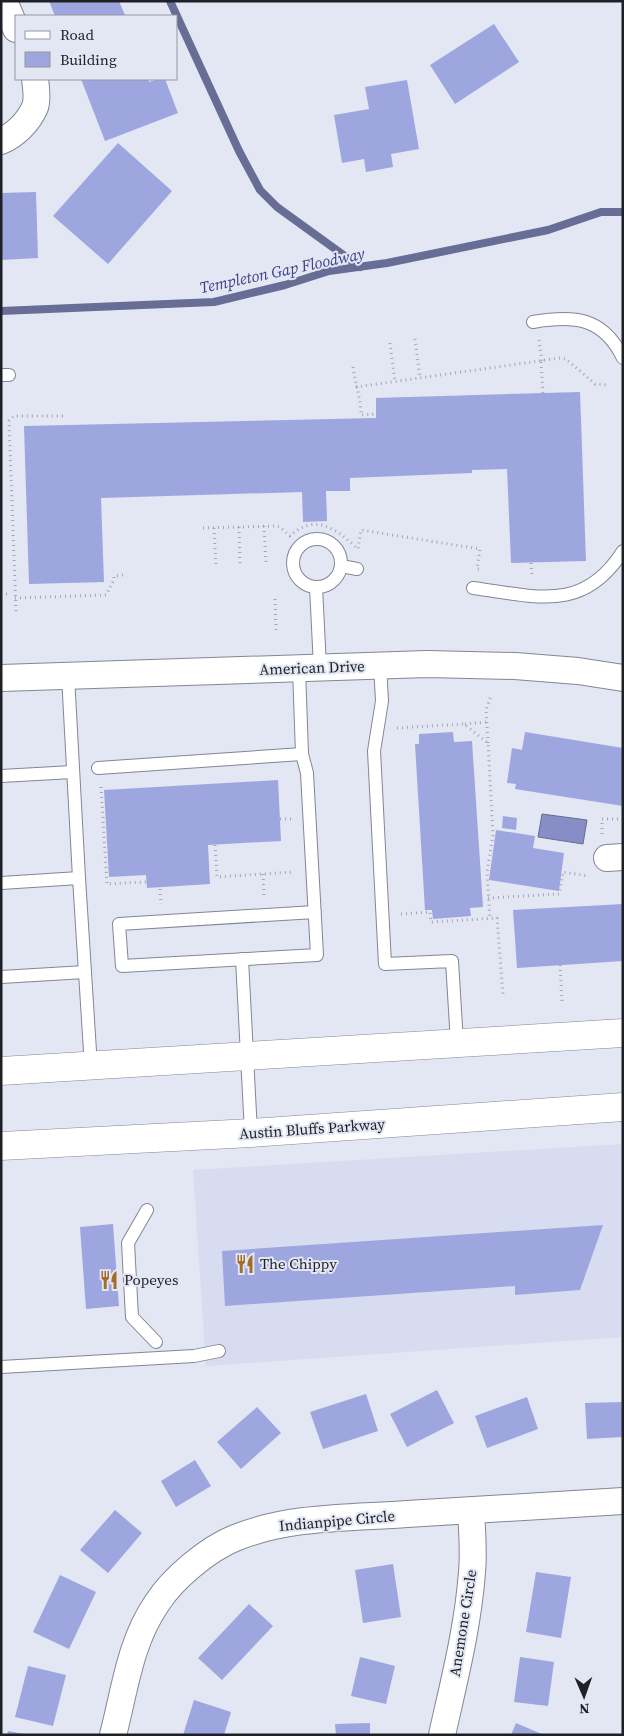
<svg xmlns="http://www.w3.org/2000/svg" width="624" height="1736" viewBox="0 0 624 1736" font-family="'Source Serif 4',serif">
<rect width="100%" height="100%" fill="#e3e6f3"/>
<path fill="#d8dcf0" d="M 623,1144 L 623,1337 L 206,1366 L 193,1170 Z"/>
<path fill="#868ec5" stroke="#676d95" d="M 542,814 L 587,820 L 583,844 L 538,837 Z"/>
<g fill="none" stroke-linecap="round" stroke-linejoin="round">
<g stroke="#676d95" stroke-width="8">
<path d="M 170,1 L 239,151 L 260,190 L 277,207 L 360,267"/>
<path d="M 1,311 L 214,302 L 285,285 L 329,271 L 387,263 L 548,230 L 601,212 L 623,212"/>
</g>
</g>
<g fill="#9ea6df">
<path d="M 49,1 L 119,1 L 125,15 L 55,16 Z"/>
<path d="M 494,24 L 519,62 L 455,104 L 430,65 Z"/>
<path d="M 81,79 L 148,79 L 149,82 L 159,79 L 165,79 L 178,113 L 105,141 Z"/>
<path d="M 407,80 L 419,149 L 391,154 L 393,167 L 366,172 L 364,159 L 342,163 L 334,115 L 369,109 L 365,87 Z"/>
<path d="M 118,143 L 172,191 L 108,264 L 53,216 Z"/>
<path d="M 36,192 L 38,258 L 1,260 L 1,193 Z"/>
<path d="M 580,392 L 586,561 L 511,563 L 507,469 L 472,470 L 472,473 L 350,478 L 350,491 L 326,491 L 327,521 L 303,522 L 302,492 L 101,498 L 104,582 L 29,584 L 24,426 L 376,418 L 376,398 Z"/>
<path d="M 453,732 L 454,742 L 472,741 L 483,907 L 470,908 L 471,916 L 433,919 L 432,910 L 425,910 L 415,744 L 419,744 L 419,734 Z"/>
<path d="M 525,732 L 623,748 L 623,806 L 515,789 L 516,784 L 507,783 L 512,748 L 522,750 Z"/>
<path d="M 278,780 L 281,841 L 208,845 L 210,884 L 147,888 L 146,875 L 109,877 L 104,790 Z"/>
<path d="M 503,816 L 517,818 L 516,830 L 502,828 Z"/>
<path d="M 496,830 L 535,836 L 533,848 L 564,853 L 559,891 L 489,880 Z"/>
<path d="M 623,904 L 623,961 L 517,968 L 513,910 Z"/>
<path d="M 113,1224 L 119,1306 L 86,1309 L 80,1227 Z"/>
<path d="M 603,1225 L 580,1290 L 515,1295 L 515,1286 L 225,1306 L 222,1251 Z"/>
<path d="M 437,1390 L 454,1423 L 407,1447 L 390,1414 Z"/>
<path d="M 366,1394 L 378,1431 L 323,1449 L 310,1412 Z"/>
<path d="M 527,1397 L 538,1429 L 487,1448 L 475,1416 Z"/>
<path d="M 623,1402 L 623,1437 L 587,1439 L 585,1403 Z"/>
<path d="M 257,1407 L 281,1433 L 241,1469 L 217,1442 Z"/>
<path d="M 195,1460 L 211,1486 L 176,1507 L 161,1481 Z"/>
<path d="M 115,1510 L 142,1533 L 108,1573 L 80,1550 Z"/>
<path d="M 393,1564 L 401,1617 L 363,1623 L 355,1570 Z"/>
<path d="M 536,1572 L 571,1577 L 561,1638 L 526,1632 Z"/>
<path d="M 60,1575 L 96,1592 L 69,1649 L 33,1632 Z"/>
<path d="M 249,1604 L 273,1626 L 222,1680 L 198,1658 Z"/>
<path d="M 360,1657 L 395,1666 L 386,1704 L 351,1696 Z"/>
<path d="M 520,1657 L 554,1662 L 548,1706 L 514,1702 Z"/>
<path d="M 28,1666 L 66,1675 L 53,1726 L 15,1717 Z"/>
<path d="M 194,1700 L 231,1712 L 224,1735 L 183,1735 Z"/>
<path d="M 370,1723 L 370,1735 L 336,1735 L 335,1724 Z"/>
<path d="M 516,1723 L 544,1735 L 511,1735 Z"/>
<path d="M 8,1731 L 24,1734 L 24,1735 L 7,1735 Z"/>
</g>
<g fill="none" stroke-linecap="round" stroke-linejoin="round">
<g stroke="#848692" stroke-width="14">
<g id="service">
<path d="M 533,322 C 574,315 603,317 623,358"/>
<path d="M 1,375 L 9,375"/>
<circle cx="317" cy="563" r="24"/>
<path d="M 341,566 L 357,569"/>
<path d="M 316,587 L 320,667"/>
<path d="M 473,588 C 535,596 583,614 623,551"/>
<path d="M 380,665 L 382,701 L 374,751 L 385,964 L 452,961 L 457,1043"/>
<path d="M 299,669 L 302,754 L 307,773 L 317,955 L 122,966 L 119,924 L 315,912"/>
<path d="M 68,676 L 79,878"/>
<path d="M 98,768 L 302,754"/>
<path d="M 1,776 L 73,772"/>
<path d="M 1,883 L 79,878 L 91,1067"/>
<path d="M 242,959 L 251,1133"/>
<path d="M 1,977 L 85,972"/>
<path d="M 147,1210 L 128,1243 L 132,1317 L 156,1342"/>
<path d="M 1,1367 L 194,1356 L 219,1351"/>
</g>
</g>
<g stroke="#848692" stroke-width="28">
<g id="minor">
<path d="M 4,1 L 16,29"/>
<path d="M 1,141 C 16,135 29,121 35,107 C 38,99 36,87 35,79"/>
<path d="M 1,678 L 427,664 L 515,666 L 578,671 L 623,678"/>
<path d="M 607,858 L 623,857"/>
<path d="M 113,1735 C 125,1689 130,1642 157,1603 C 173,1578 208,1549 235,1538 C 289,1516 350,1518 407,1514 C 479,1510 551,1506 623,1501"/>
<path d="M 442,1735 C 454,1681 468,1627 472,1572 C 474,1552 472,1531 471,1511"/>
</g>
</g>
<g stroke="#848692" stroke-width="29">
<g id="primary">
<path d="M 1,1071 L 623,1033"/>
<path d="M 1,1146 L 251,1133 L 623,1107"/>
</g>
</g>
<g stroke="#a4a7b1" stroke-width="3" stroke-dasharray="1 4" stroke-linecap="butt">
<path d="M 415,339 L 420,378"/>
<path d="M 539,340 L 542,361"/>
<path d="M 390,343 L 395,382"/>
<path d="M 541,362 L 543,393"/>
<path d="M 353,367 C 355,383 361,399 361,415 L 376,414"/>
<path d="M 356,387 L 560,358 L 566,359 L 595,384 L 609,385"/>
<path d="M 264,526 L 266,564"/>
<path d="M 239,527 L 240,565"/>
<path d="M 203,528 L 275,526 L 280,527 L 290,536 C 316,512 337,530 358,549 L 361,530 L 480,549 L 477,569 L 479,569"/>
<path d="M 214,528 L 216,565"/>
<path d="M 531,563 L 532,577"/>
<path d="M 1,594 L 11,594"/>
<path d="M 15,598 L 106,595 L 114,580 L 114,576 L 123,575"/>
<path d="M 275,599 L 276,631"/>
<path d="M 16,611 L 9,421 L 14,416 L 63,416"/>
<path d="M 465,724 L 487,722"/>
<path d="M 397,728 L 464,724 L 488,743 L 493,835 L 487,872 L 490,919"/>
<path d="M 488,743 L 486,710 L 491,695"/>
<path d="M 101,787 L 107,884 L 146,882"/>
<path d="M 280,819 L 292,819"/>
<path d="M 602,834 L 602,819 L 623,819"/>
<path d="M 215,845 L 217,877 L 294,872"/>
<path d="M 263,874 L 264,896"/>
<path d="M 160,889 L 161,904"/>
<path d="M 488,898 L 559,894 L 563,872 L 588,876"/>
<path d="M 401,914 L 430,912 L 431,922 L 497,918 L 503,995"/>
<path d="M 560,965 L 562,1002"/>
</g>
<use href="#service" stroke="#fff" stroke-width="12"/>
<use href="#minor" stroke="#fff" stroke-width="26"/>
<use href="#primary" stroke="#fff" stroke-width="28"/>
</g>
<defs>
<g id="restaurant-bare" transform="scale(1.5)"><path d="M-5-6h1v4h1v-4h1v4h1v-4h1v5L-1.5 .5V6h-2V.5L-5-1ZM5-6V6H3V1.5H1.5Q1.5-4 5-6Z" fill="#a36c28" stroke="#e3e6f3" stroke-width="2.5" paint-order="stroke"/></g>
</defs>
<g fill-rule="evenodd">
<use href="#restaurant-bare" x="245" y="1264"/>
<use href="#restaurant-bare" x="109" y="1280"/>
</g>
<g text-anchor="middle" stroke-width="4" stroke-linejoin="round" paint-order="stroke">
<g font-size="15" fill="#1f2025" stroke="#e3e6f3">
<text transform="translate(312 668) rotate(-2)" y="5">American Drive</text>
<text transform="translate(312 1129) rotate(-4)" y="5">Austin Bluffs Parkway</text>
<text transform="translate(337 1521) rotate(-5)" y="5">Indianpipe Circle</text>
<text transform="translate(463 1623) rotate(-81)" y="5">Anemone Circle</text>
</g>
<g font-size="15" fill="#1f2025" stroke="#e3e6f3" text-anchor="start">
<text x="260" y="1269">The Chippy</text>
<text x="124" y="1285">Popeyes</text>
</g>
<g font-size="16" font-style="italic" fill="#3e4287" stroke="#e3e6f3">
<text transform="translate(282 270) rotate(-12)" y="6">Templeton Gap Floodway</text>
</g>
</g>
<rect width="624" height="1736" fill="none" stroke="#1f2025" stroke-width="5"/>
<rect x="15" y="15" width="162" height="65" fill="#e3e6f3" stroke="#9597a1"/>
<rect x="25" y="31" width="25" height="8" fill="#ffffff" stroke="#9597a1"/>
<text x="60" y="40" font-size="15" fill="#1f2025">Road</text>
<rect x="25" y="52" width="25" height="15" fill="#9ea6df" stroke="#9597a1"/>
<text x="60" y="65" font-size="15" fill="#1f2025">Building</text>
<g transform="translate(584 1696) rotate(178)" stroke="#e3e6f3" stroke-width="4" paint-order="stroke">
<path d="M0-4L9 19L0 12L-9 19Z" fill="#1f2025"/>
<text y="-8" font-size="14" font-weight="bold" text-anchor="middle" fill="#1f2025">N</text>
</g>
</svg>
